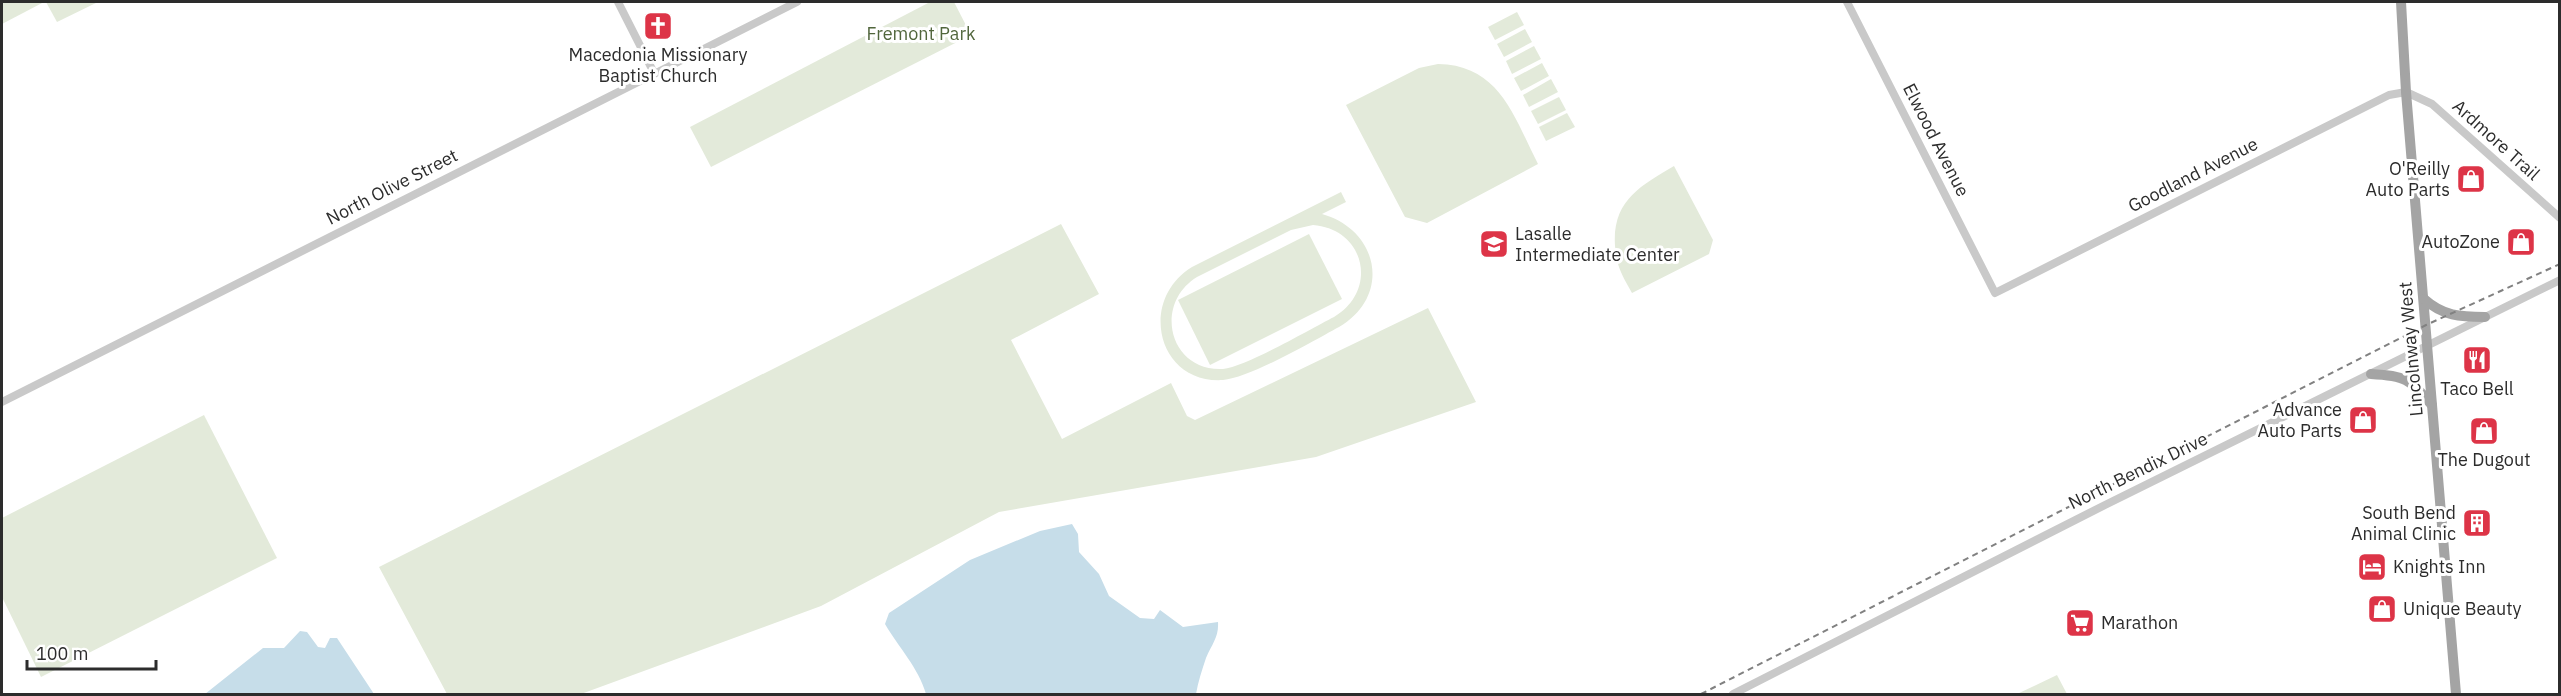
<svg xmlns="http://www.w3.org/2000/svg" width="2561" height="696" viewBox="0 0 2561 696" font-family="'IBM Plex Sans',sans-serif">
<rect width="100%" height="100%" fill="#fff"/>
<g fill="#e3eada" fill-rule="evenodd">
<path d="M 2,2 L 44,2 L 2,24 Z"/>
<path d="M 46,2 L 98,2 L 57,22 Z"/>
<path d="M 930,2 L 954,2 L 971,35 L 711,167 L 690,127 Z"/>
<path d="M 1517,12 L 1524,25 L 1495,40 L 1488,27 Z"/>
<path d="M 1525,29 L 1532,42 L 1504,57 L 1497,44 Z"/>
<path d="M 1534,46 L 1541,59 L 1512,74 L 1506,61 Z"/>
<path d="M 1542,63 L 1549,76 L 1521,91 L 1514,78 Z"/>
<path d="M 1438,64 C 1500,65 1514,117 1538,164 L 1427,223 L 1405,217 L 1346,105 L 1419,68 Z"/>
<path d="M 1551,79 L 1558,92 L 1529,107 L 1523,95 Z"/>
<path d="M 1559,97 L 1566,110 L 1538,124 L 1531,111 Z"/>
<path d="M 1567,113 L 1575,127 L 1546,141 L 1539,127 Z"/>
<path d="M 1674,166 L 1713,240 L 1709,254 L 1632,293 C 1627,284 1621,274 1618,264 C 1616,258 1616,252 1615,246 C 1612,201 1640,186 1674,166 Z"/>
<path d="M 1341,192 L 1346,202 L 1322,214 C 1379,230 1392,296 1339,327 C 1313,341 1250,378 1223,380 C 1157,384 1138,300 1192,267 ZM 1313,225 C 1365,229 1379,290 1334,317 C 1310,329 1246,367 1223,369 C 1169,372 1153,304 1197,277 L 1291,230 Z"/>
<path d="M 1061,224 L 1099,294 L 1011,340 L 1062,439 L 1171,383 L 1187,416 L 1195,420 L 1428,308 L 1476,402 L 1316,457 L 999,512 L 821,606 L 581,694 L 447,694 L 379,567 Z"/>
<path d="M 1309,234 L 1342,299 L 1210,365 L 1178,300 Z"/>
<path d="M 204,415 L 277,558 L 41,677 L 2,597 L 2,518 Z"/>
<path d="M 2057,675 L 2067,694 L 2017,694 Z"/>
</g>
<g fill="#c6dde9">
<path d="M 1072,524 L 1078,534 L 1079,552 L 1099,574 L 1109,596 L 1140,618 L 1154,619 L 1160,610 L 1183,627 L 1218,622 C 1219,637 1212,644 1206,658 C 1202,670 1198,682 1196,694 L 926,694 C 918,667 899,648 885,624 L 889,613 L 970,560 L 1040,531 Z"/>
<path d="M 300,631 L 307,632 L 318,647 L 325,648 L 330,638 L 337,638 L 374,694 L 205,694 L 263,648 L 284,648 Z"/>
</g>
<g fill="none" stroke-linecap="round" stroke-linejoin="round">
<g stroke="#c9c9c9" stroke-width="8">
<path d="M 618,2 L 654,73"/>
<path d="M 1847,2 L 1995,293 L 2389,95 L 2406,92 L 2432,104 L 2560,218"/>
<path d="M 2,402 L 797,2"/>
<path d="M 1733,694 L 2105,505 L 2560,280"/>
</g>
<g stroke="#a4a4a4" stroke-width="10">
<path d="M 2401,2 L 2406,92 L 2456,694"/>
<path d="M 2424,299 C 2443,316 2460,317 2485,317"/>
<path d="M 2371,374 C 2407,376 2409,379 2432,405"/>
</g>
<path stroke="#818181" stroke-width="2" stroke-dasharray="6 4.5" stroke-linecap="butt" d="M 1701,694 L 2426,325 L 2560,264"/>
</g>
<defs>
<g id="church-square" transform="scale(1.5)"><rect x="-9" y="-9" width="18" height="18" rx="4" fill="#dd3447" stroke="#fff"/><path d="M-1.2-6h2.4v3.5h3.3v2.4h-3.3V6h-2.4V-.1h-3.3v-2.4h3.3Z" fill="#fff"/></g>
<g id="shop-square" transform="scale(1.5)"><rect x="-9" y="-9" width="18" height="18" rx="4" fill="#dd3447" stroke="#fff"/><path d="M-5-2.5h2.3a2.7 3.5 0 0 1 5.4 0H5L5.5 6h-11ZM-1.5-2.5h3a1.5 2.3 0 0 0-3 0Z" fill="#fff"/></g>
<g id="school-square" transform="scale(1.5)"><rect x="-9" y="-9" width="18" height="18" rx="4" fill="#dd3447" stroke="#fff"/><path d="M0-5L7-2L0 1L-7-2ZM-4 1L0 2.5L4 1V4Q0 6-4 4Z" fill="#fff"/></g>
<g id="restaurant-square" transform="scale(1.5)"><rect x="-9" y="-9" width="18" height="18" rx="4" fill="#dd3447" stroke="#fff"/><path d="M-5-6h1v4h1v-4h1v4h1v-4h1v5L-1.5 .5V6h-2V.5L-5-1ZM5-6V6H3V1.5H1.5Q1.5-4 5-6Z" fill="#fff"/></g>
<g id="building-square" transform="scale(1.5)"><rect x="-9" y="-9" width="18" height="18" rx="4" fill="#dd3447" stroke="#fff"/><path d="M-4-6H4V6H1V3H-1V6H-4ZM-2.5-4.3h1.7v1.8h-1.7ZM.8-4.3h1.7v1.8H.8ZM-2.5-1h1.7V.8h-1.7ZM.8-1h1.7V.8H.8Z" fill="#fff"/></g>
<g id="hotel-square" transform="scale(1.5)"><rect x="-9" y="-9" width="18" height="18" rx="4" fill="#dd3447" stroke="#fff"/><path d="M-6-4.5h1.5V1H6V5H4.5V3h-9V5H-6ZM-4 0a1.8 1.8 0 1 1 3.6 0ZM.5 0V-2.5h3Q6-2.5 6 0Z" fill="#fff"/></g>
<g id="supermarket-square" transform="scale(1.5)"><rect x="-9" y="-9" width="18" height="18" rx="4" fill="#dd3447" stroke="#fff"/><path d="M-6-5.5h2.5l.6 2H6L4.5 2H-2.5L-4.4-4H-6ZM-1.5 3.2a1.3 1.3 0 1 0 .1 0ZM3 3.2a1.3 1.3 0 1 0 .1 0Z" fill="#fff"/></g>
</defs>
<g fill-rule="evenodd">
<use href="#church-square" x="658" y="26"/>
<use href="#shop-square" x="2471" y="179"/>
<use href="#shop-square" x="2521" y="242"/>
<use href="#school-square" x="1494" y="244"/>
<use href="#restaurant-square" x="2477" y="360"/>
<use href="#shop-square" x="2363" y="420"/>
<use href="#shop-square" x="2484" y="431"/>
<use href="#building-square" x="2477" y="523"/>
<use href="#hotel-square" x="2372" y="567"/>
<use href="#shop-square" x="2382" y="609"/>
<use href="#supermarket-square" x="2080" y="623"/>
</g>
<g text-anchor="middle" stroke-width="6" stroke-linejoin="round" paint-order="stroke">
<g font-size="18" fill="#51663c" stroke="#fff">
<text x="921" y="40">Fremont Park</text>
</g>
<g font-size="18" fill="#2c2c2c" stroke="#fff" text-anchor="end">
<text x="658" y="61" text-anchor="middle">Macedonia Missionary<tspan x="658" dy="21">Baptist Church</tspan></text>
<text x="2450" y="175">O'Reilly<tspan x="2450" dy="21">Auto Parts</tspan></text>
<text x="1515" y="240" text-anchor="start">Lasalle<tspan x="1515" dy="21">Intermediate Center</tspan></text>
<text x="2500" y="248">AutoZone</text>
<text x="2477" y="395" text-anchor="middle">Taco Bell</text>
<text x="2342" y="416">Advance<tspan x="2342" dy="21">Auto Parts</tspan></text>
<text x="2484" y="466" text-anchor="middle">The Dugout</text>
<text x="2456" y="519">South Bend<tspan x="2456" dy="21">Animal Clinic</tspan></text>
<text x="2393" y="573" text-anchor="start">Knights Inn</text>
<text x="2403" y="615" text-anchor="start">Unique Beauty</text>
<text x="2101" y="629" text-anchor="start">Marathon</text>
</g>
<g font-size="18" fill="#2c2c2c" stroke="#fff">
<text transform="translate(1936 140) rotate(63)" y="6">Elwood Avenue</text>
<text transform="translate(2496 140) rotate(42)" y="6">Ardmore Trail</text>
<text transform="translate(2193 175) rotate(-27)" y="6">Goodland Avenue</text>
<text transform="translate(392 187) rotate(-27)" y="6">North Olive Street</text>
<text transform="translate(2411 349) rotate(-95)" y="6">Lincolnway West</text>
<text transform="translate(2138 471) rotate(-26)" y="6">North Bendix Drive</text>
</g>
</g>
<rect width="2561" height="696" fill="none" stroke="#2c2c2c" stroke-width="6"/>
<path d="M27 660v9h129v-9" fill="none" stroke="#2c2c2c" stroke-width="3"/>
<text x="36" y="660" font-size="18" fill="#2c2c2c" stroke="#ffffff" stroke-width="4.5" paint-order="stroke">100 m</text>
</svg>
